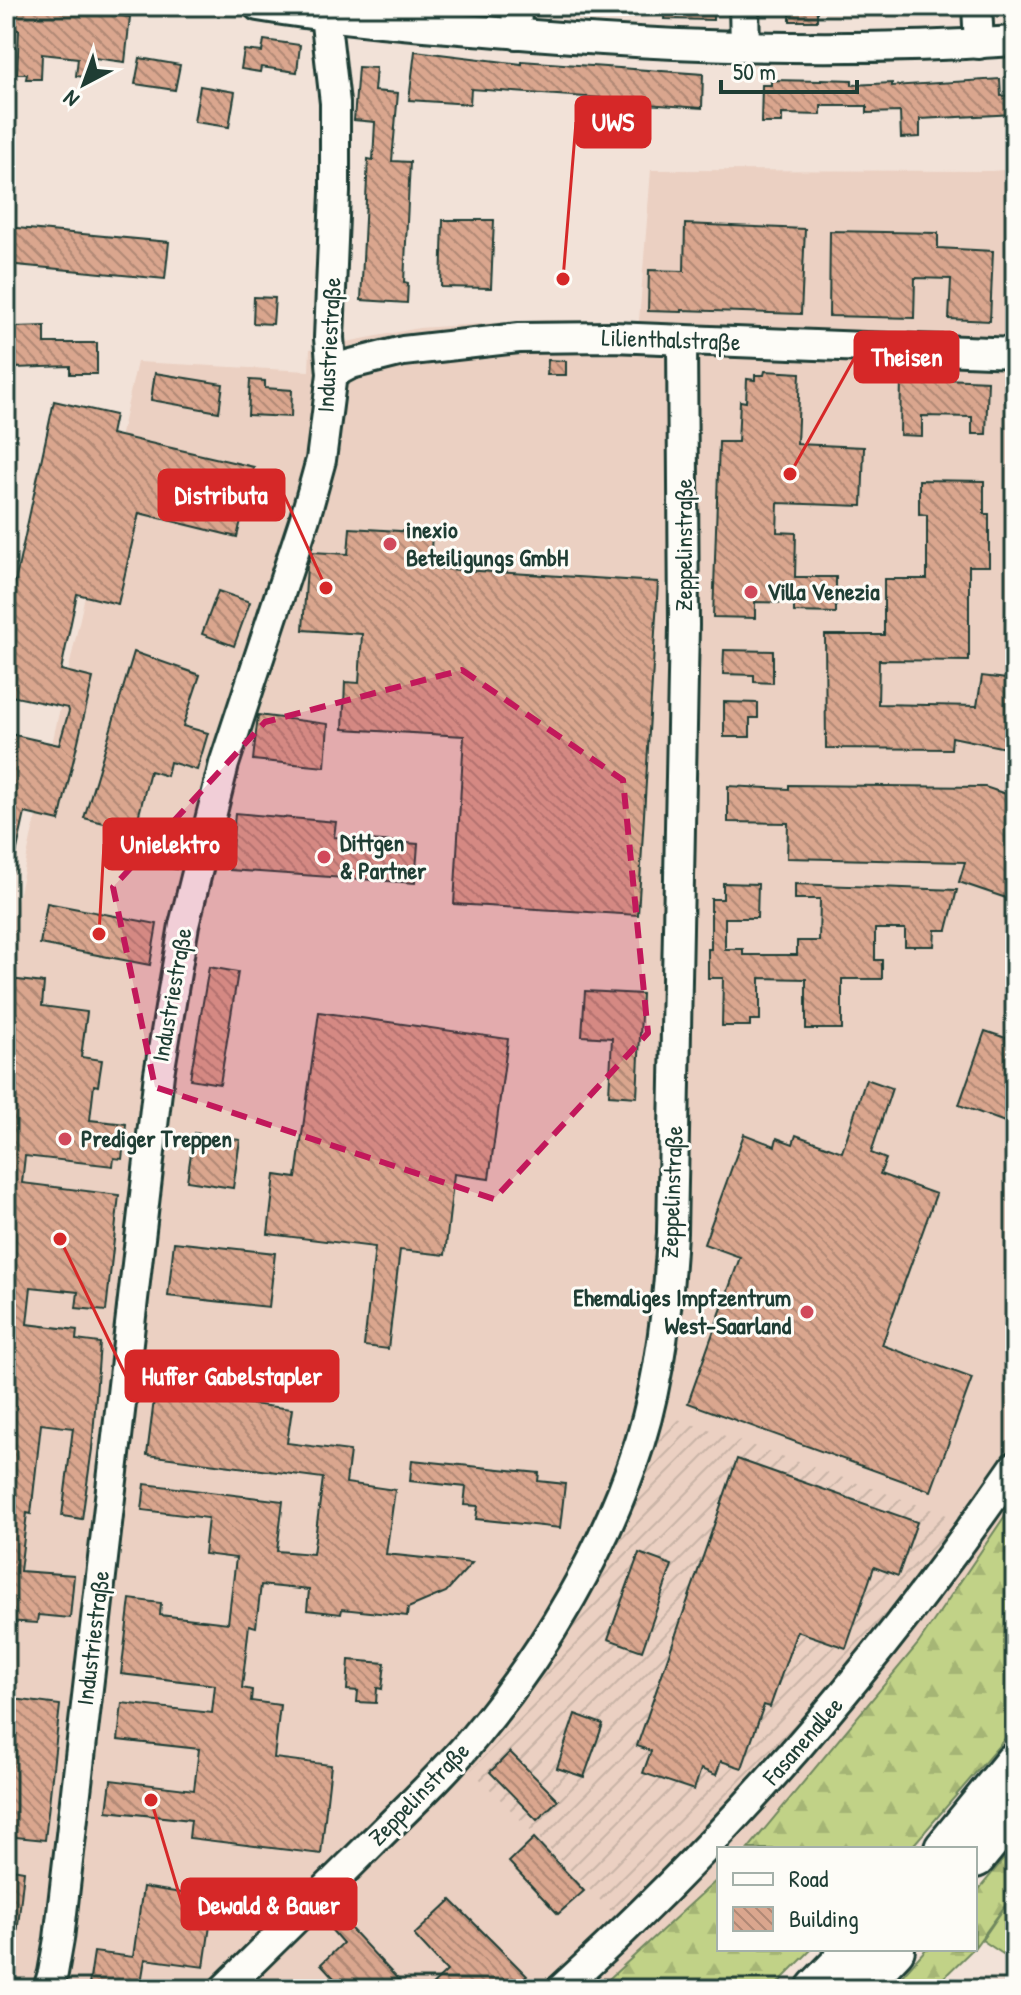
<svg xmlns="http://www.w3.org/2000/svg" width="1021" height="1995" viewBox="0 0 1021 1995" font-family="'Patrick Hand',sans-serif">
<defs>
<pattern id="industrial-furrows" width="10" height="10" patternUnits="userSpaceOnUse" patternTransform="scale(2)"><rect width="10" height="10" fill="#ebd0c2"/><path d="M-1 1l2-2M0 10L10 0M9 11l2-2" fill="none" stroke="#c9b4a7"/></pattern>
<pattern id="forest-firs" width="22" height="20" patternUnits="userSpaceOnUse" patternTransform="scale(2)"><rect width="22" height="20" fill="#c1d287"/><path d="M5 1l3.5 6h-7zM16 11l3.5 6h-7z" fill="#a5b575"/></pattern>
<pattern id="building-back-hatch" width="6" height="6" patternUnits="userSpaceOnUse" patternTransform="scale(2)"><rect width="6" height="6" fill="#daa68e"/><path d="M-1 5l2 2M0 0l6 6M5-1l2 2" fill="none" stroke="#b08875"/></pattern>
</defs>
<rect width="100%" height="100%" fill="#f2e2d8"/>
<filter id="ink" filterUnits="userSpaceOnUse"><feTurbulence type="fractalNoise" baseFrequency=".0125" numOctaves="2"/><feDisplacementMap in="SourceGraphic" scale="16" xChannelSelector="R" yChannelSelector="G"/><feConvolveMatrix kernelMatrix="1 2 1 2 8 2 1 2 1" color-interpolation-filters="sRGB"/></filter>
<g filter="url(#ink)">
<path fill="#ebd0c2" d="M 1015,169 L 1015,1501 L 918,1644 L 748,1849 L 719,1849 L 719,1878 L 598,1989 L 6,1989 L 6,951 L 137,362 L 309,371 L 310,349 L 419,328 L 544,320 L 639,321 L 651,170 L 992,171 Z"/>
<path fill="url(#industrial-furrows)" d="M 661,1413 L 958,1519 L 914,1584 L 842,1677 L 774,1754 L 618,1918 L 471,1770 L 496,1744 L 546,1672 L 599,1578 L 633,1493 Z"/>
<path fill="#c1d287" stroke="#70885e" stroke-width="2" d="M 1015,1892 L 1015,1962 L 982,1940 Z"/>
<g fill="url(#forest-firs)" stroke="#70885e" stroke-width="2">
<path d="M 1015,1501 L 1015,1727 L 910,1849 L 748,1849 L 918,1644 Z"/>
<path d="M 1015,1845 L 1015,1892 L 975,1947 L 975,1894 Z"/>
<path d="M 719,1878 L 719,1949 L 812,1949 L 772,1989 L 598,1989 Z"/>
<path d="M 926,1949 L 973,1949 L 932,1989 L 890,1989 Z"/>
</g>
<g fill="url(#building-back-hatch)" stroke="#1f3d34" stroke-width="2">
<path d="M 6,6 L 37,6 L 130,17 L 125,62 L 95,58 L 92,78 L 76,76 L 78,58 L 42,54 L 41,79 L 26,79 L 27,74 L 17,74 L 19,30 L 6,29 Z"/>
<path d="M 665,6 L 713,6 L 713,20 L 664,19 Z"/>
<rect x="790" y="6" width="27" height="15"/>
<path d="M 264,40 L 300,45 L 297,72 L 261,67 L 260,72 L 241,69 L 244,50 L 262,52 Z"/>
<path d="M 415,51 L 522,64 L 522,61 L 703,74 L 702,108 L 617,102 L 617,111 L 599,110 L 600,98 L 471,89 L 470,104 L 409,100 Z"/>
<path d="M 140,58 L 180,65 L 175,90 L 135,84 Z"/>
<path d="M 358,67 L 376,68 L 374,91 L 398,93 L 392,161 L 410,162 L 404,282 L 408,283 L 407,303 L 361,300 L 368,159 L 373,160 L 375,122 L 354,120 Z"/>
<path d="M 821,79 L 852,80 L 852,85 L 892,83 L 892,86 L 1000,79 L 1001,96 L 1015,95 L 1015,114 L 920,119 L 920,137 L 901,138 L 900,112 L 867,113 L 867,106 L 821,106 L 821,115 L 782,114 L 782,123 L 761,123 L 762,85 L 771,85 L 771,80 L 821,81 Z"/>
<path d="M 200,86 L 235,92 L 229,127 L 194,122 Z"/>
<path d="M 443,220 L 494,220 L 491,288 L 441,287 Z"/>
<path d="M 685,224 L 805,229 L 801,314 L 682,310 L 682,312 L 648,311 L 649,270 L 684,271 Z"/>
<path d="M 6,227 L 169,242 L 165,279 L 6,264 Z"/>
<path d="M 830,231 L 938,233 L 938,248 L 993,251 L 990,321 L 949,319 L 951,279 L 915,278 L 914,318 L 829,316 Z"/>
<path d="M 254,297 L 275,298 L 273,324 L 253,323 Z"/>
<path d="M 45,326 L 45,343 L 97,343 L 97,374 L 70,374 L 70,366 L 15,368 L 14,327 Z"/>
<path d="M 548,360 L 566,361 L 566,375 L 547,375 Z"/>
<path d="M 765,371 L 800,373 L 797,444 L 864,447 L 862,506 L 778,503 L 777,532 L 796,533 L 795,577 L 836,577 L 836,613 L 794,612 L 794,603 L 755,602 L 755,618 L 713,617 L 719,442 L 738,442 L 740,401 L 746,402 L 747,379 L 755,380 L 755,375 L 764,375 Z"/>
<path d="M 155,373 L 223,384 L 219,412 L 151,400 Z"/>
<path d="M 901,377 L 988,381 L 986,434 L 972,434 L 972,417 L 922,416 L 922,436 L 900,435 Z"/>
<path d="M 250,380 L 265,381 L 265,388 L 292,390 L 291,417 L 248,415 Z"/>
<path d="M 54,401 L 115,415 L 111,434 L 254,467 L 237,537 L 139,513 L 118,604 L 77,594 L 61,670 L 93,678 L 79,737 L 59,821 L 25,813 L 12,872 L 6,872 L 6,733 L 59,745 L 69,711 L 68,708 L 6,695 L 6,624 Z"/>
<path d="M 919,480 L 984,481 L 984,514 L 989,514 L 989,566 L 969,566 L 969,661 L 879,660 L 878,704 L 977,706 L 982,676 L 1015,680 L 1015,750 L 952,737 L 951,749 L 826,748 L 825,635 L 884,635 L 884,579 L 927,579 L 927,515 L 919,514 Z"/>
<path d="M 350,528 L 432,533 L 430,568 L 658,582 L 638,915 L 454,904 L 464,736 L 343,729 L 345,682 L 359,683 L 362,634 L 303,630 L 307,566 L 312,552 L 348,554 Z"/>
<path d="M 218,591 L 250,602 L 234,646 L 202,634 Z"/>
<path d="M 724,650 L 773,651 L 773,683 L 754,682 L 754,675 L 723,674 Z"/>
<path d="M 134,652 L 200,675 L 183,726 L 208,733 L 197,770 L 170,762 L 167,776 L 150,771 L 133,838 L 181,850 L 176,869 L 114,854 L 120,827 L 84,818 Z"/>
<path d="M 724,702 L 758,703 L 758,718 L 750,718 L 750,737 L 724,737 Z"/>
<path d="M 258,715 L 328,724 L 325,767 L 253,760 Z"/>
<path d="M 789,785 L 985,787 L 1015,797 L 1015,901 L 959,882 L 965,862 L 787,858 L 788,823 L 728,822 L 728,786 L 789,789 Z"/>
<path d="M 235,813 L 336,822 L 334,837 L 418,844 L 415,883 L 230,870 Z"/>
<path d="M 723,883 L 758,884 L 757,918 L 725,918 L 725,949 L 743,949 L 743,955 L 797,955 L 797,941 L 819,941 L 820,899 L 795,899 L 795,884 L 957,890 L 947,930 L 935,930 L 934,946 L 905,946 L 905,929 L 875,929 L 875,960 L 882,960 L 882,979 L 842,979 L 842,1029 L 806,1029 L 806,979 L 760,978 L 760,1020 L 750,1020 L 750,1026 L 722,1026 L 723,978 L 708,978 L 708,949 L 711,949 L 711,899 L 723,899 Z"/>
<path d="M 47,903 L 157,924 L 150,965 L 40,944 Z"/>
<path d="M 209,967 L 238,972 L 220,1084 L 190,1079 Z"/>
<path d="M 9,979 L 44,983 L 42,1006 L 87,1012 L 81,1057 L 102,1060 L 98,1086 L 94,1085 L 90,1120 L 126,1124 L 122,1159 L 114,1158 L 113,1166 L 25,1156 L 22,1183 L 119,1195 L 106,1311 L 76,1308 L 78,1292 L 31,1287 L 27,1324 L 77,1330 L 76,1340 L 100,1343 L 92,1449 L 82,1519 L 62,1516 L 73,1428 L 41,1424 L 31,1514 L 27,1513 L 20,1571 L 74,1575 L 70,1618 L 38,1615 L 37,1623 L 6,1621 L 6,1006 Z"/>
<path d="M 585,991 L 642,994 L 637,1097 L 609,1095 L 612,1038 L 582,1036 Z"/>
<path d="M 319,1012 L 508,1039 L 489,1179 L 454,1174 L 445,1255 L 400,1250 L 388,1349 L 364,1346 L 375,1247 L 268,1234 L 275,1175 L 296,1178 Z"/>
<path d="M 985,1031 L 1015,1041 L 1015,1111 L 1010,1124 L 959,1105 Z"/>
<path d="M 866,1079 L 892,1088 L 871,1153 L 886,1159 L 880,1174 L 936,1194 L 882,1345 L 972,1378 L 931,1491 L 688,1403 L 740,1257 L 704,1244 L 744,1134 L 775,1146 L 777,1138 L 793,1144 L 796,1135 L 842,1152 Z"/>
<path d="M 194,1133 L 240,1140 L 233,1188 L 187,1181 Z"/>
<path d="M 174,1242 L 275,1253 L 269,1307 L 168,1296 Z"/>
<path d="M 155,1392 L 292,1409 L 287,1443 L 350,1451 L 346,1483 L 395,1490 L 386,1554 L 472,1563 L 446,1592 L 408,1608 L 407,1616 L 342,1609 L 341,1614 L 307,1610 L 309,1590 L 261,1585 L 256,1627 L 249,1625 L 242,1688 L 252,1690 L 251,1701 L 280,1705 L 274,1758 L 331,1765 L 321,1854 L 189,1838 L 191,1820 L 107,1811 L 111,1780 L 194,1790 L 199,1749 L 118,1740 L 122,1703 L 212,1713 L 215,1685 L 121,1674 L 130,1599 L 161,1603 L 160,1615 L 228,1623 L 236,1558 L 204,1554 L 208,1518 L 142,1510 L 145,1484 L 283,1501 L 277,1551 L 313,1554 L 323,1478 L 147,1455 Z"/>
<path d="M 737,1459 L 917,1522 L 898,1576 L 874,1567 L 846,1648 L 797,1631 L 770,1707 L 764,1705 L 742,1768 L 721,1761 L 716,1775 L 701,1769 L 694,1790 L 643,1773 L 651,1751 L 637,1746 Z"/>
<path d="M 412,1460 L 539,1473 L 538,1481 L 565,1484 L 560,1528 L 476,1519 L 478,1506 L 464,1505 L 466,1487 L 410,1481 Z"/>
<path d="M 639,1553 L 672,1565 L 642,1651 L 608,1639 Z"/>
<path d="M 349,1660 L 385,1663 L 382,1689 L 377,1688 L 376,1703 L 357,1702 L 358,1691 L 347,1690 Z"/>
<path d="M 6,1698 L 60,1705 L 45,1840 L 6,1836 L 6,1794 L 8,1794 L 15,1736 L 6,1735 Z"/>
<path d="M 575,1714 L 603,1724 L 584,1777 L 557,1768 Z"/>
<path d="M 510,1752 L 558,1800 L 537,1820 L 490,1772 Z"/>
<path d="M 534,1838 L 584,1891 L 558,1914 L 509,1862 Z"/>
<path d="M 6,1868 L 24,1871 L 16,1944 L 6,1943 Z"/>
<path d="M 143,1887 L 214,1898 L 204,1967 L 145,1959 L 140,1989 L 89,1985 L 94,1952 L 133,1957 Z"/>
<path d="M 451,1900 L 527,1976 L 512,1989 L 428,1989 L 447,1971 L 414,1935 Z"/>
<path d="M 340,1917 L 407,1989 L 344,1989 L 321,1964 L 343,1943 L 329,1927 Z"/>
</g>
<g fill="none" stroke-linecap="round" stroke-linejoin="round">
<g stroke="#1f3d34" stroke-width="34">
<g id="minor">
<path d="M 258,6 C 334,19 411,25 487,31 C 663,47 839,53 1015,41"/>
<path d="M 744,6 L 745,46"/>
<path d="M 977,6 L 979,44"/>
<path d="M 516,34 L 517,6"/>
<path d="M 332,374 L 351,364 L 403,351 L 519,338 L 612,337 L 1015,353"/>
<path d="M 48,1989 L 53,1973 L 59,1939 L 159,1074 L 184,925 L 224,764 L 305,518 L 321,460 L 332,374 L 329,338 L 335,192 L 335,103 L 324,6"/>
<path d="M 224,1989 C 273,1941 322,1893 370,1845 C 406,1809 443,1775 475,1736 C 546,1651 606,1548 640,1442 C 661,1374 668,1304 672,1233 L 684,625 L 682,341"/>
<path d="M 561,1989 C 732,1834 884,1657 1015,1466"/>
</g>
</g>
<g stroke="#1f3d34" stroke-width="46">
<g id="highway">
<path d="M 945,1849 L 1015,1763"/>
<path d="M 975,1857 L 1015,1808"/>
<path d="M 817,1989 L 856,1949"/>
<path d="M 856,1989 L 894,1949"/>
</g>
</g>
<use href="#minor" stroke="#fdfcf7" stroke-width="28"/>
<use href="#highway" stroke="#fdfcf7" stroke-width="40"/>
</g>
</g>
<path fill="#c2185b" fill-opacity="0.2" stroke="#c2185b" stroke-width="6" stroke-dasharray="16 10" stroke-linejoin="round" d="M 462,670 L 623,780 L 648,1033 L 494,1199 L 155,1087 L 113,887 L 265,722 Z"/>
<g fill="#d1495b" stroke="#fdfcf7" stroke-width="3">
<circle cx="390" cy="544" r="8"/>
<circle cx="751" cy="592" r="8"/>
<circle cx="324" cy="857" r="8"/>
<circle cx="65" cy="1139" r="8"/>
<circle cx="807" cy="1312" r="8"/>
</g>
<g text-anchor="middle" stroke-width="6" stroke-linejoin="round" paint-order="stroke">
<g font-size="24" fill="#1f3d34" stroke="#fdfcf7">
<text transform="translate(671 340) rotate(2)" y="8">Lilienthalstraße</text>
<text transform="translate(329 345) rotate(-87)" y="8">Industriestraße</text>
<text transform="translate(684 545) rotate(-90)" y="8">Zeppelinstraße</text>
<text transform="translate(172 995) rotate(-80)" y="8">Industriestraße</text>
<text transform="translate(672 1192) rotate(-88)" y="8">Zeppelinstraße</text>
<text transform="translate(93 1638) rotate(-83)" y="8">Industriestraße</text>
<text transform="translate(803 1741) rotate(-49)" y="8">Fasanenallee</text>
<text transform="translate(419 1794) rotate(-46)" y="8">Zeppelinstraße</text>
</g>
<g font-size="24" font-weight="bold" fill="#1f3d34" stroke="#fdfcf7" text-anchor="start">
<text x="406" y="538">inexio<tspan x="406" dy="28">Beteiligungs GmbH</tspan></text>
<text x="767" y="600">Villa Venezia</text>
<text x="340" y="851">Dittgen<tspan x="340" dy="28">&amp; Partner</tspan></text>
<text x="81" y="1147">Prediger Treppen</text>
<text x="791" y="1306" text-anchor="end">Ehemaliges Impfzentrum<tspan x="791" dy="28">West-Saarland</tspan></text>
</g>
</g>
<path fill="none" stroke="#d62828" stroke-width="3" d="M563 279L576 122M790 474L855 357M326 588L284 495M99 934L104 844M60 1239L126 1376M151 1800L182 1904"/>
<g fill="#d62828" stroke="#fdfcf7" stroke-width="3">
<circle cx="563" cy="279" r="8"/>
<circle cx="790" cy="474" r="8"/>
<circle cx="326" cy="588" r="8"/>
<circle cx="99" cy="934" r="8"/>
<circle cx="60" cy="1239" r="8"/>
<circle cx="151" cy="1800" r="8"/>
</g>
<g fill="#d62828" stroke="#d62828" stroke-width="3">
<rect x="576" y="97" width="74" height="50" rx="8"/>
<rect x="855" y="332" width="103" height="50" rx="8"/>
<rect x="159" y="470" width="125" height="50" rx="8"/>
<rect x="104" y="819" width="132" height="50" rx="8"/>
<rect x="126" y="1351" width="212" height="50" rx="8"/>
<rect x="182" y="1879" width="174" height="50" rx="8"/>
</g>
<g font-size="26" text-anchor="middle" font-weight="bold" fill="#fff">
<text x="613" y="131">UWS</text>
<text x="907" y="366">Theisen</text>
<text x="221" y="504">Distributa</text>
<text x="170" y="853">Unielektro</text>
<text x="232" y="1385">Huffer Gabelstapler</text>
<text x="269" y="1914">Dewald &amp; Bauer</text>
</g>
<rect width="1021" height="1995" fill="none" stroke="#fdfcf7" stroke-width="32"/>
<rect x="16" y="16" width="989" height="1963" fill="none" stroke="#1f3d34" stroke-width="3" filter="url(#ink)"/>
<rect x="717" y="1847" width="260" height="104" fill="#fdfcf7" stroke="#a4b0a9" stroke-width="2"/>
<rect x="733" y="1873" width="40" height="12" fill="#fdfcf7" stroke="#a4b0a9" stroke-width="2"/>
<text x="789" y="1887" font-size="24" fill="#1f3d34">Road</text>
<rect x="733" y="1907" width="40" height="24" fill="url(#building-back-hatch)" stroke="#a4b0a9" stroke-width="2"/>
<text x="789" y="1927" font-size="24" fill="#1f3d34">Building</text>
<g transform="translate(84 84) rotate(221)" stroke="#fdfcf7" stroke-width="6" paint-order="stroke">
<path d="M0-6L14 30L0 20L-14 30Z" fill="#1f3d34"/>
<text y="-12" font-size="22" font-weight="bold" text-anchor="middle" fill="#1f3d34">N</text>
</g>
<path d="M721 80v12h136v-12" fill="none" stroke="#1f3d34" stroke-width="4"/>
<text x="733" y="80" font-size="24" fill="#1f3d34" stroke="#fdfcf7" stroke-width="6" paint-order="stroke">50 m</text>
</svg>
